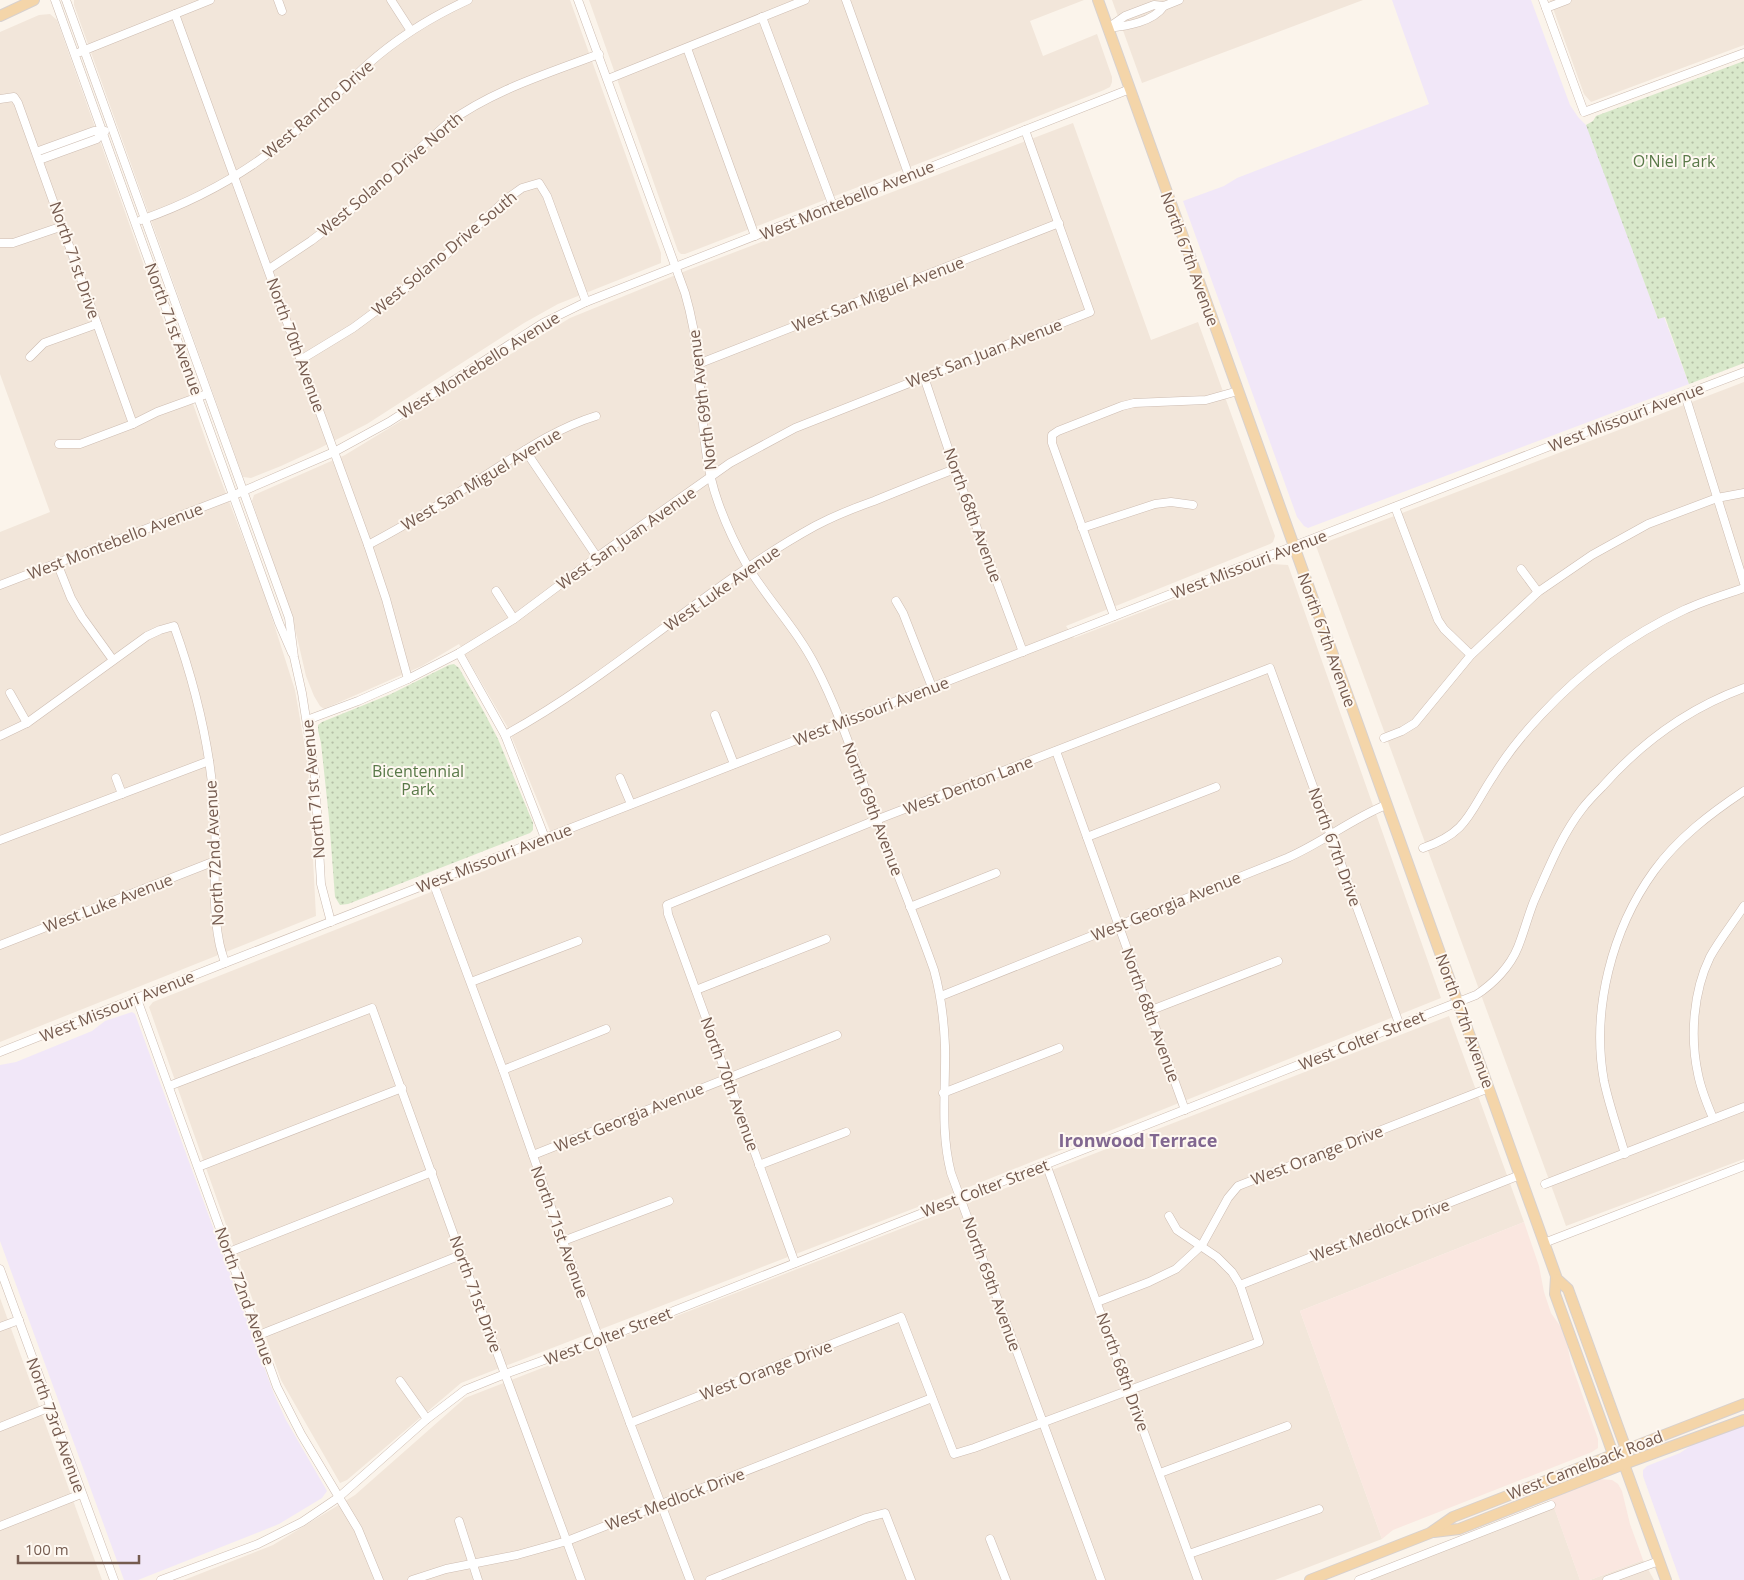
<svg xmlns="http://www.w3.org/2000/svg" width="1744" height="1580" viewBox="0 0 1744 1580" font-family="'Open Sans',sans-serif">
<defs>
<pattern id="park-dots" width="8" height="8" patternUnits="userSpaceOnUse" patternTransform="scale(1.25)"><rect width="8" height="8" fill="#d8e8ca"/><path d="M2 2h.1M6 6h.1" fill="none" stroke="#b4bfa6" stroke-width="1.8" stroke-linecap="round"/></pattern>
</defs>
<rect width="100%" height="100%" fill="#fbf4eb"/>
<g fill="#f2e6da">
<path d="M 74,0 L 570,0 L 661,253 L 661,263 L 558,304 L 524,323 L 367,424 L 320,448 L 281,466 L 251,478 L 243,477 L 74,5 Z"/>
<path d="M 589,0 L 1084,0 L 1030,21 L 1043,56 L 1097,34 L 1112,77 L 1112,82 L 1110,87 L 1104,90 L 946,153 L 685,254 L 681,254 L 678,251 Z"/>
<path d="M 1112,0 L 1363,0 L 1142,83 Z"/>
<path d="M 1550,0 L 1744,0 L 1744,45 L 1591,102 L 1584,94 Z"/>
<path d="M 50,14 L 57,20 L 209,449 L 264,593 L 295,690 L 308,765 L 316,916 L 0,1042 L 0,532 L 50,512 L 0,374 L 0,32 L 39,15 Z"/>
<path d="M 1073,123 L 1151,340 L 1198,322 L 1275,536 L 1273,542 L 1270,544 L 1066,626 L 1074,638 L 1199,590 L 1272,564 L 1288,565 L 1441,998 L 949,1195 L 461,1383 L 347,1480 L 340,1483 L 281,1380 L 149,1007 L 153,1002 L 555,843 L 508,728 L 459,644 L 422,666 L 324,709 L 320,706 L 314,696 L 306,676 L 293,620 L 252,501 L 254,495 L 345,455 L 570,318 L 688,270 Z"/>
<path d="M 1744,382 L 1744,1159 L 1566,1226 L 1316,546 Z"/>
<path d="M 1449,1016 L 1524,1222 L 1300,1311 L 1382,1539 L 1275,1580 L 184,1580 L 273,1545 L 355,1495 L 465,1398 Z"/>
<path d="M 0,1298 L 87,1539 L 102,1580 L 0,1580 Z"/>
<path d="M 1554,1507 L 1580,1580 L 1367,1580 Z"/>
<path d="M 1643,1560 L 1654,1580 L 1590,1580 Z"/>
</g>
<g fill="#fae7e0">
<path d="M 1524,1222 L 1539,1266 L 1544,1292 L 1551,1313 L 1565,1333 L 1571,1363 L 1598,1439 L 1598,1448 L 1592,1452 L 1393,1530 L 1382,1539 L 1300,1311 Z"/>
<path d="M 1599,1479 L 1612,1480 L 1618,1484 L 1622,1491 L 1630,1524 L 1643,1560 L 1590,1580 L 1580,1580 L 1551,1499 Z"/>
</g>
<g fill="#f1e7f8">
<path d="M 1392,0 L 1531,0 L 1570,105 L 1578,117 L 1588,127 L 1658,319 L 1664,317 L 1689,384 L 1308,528 L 1304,526 L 1297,517 L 1183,201 L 1224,186 L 1237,178 L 1429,104 Z"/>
<path d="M 132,1012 L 135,1014 L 274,1394 L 286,1420 L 327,1491 L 322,1498 L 279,1524 L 138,1580 L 124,1580 L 0,1241 L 0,1065 L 16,1062 L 92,1031 L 105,1021 Z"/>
<path d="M 1744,1425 L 1744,1580 L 1680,1580 L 1643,1476 L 1643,1470 L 1647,1466 L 1680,1453 L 1692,1445 Z"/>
</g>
<g fill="url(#park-dots)">
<path d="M 1744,61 L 1744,363 L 1689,384 L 1665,317 L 1658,319 L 1586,125 L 1593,121 L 1596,116 Z"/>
<path d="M 454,664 L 459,668 L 484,712 L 498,739 L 533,823 L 533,830 L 530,833 L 348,904 L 340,905 L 335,897 L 329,818 L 321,743 L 318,730 L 318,725 L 322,722 L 391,694 L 449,665 Z"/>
</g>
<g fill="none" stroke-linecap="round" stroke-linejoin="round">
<g stroke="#cdbcb1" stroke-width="9">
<g id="minor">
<path d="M 55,0 L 279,623 L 292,653"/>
<path d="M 66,0 L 289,618 L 294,657 L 302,693 L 315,776 L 321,884 L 331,922"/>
<path d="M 278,0 L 282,11"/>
<path d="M 391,0 L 411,31"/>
<path d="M 578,0 L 685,293 C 692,317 696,340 698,364 C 703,410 702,458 718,502 C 726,525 736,546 748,567 C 769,601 798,631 816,667 C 841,715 857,768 876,818 C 895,869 916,919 934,970 C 941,995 944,1021 945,1046 C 946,1090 940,1130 951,1173 L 1101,1580"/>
<path d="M 846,0 L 909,176"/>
<path d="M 1543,0 L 1584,112 L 1744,53"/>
<path d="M 1546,8 L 1567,0"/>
<path d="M 175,14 L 368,545 L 386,599 L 408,679"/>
<path d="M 762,17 L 833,206"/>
<path d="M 1108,28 L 1125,16 L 1154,5 L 1164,6 L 1179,0"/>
<path d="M 1108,28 C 1127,26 1153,22 1164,6"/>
<path d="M 687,48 L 755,236"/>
<path d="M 80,52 L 210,0"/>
<path d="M 608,79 L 805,0"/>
<path d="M 0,99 L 14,97 L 18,103 L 133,424"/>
<path d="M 36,152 L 94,131 L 105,131"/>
<path d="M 39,160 L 97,139 L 102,132"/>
<path d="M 141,220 C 198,200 246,174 292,135 C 318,113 342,88 367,65 C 397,38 431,17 468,0"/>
<path d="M 0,243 L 13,243 L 63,226"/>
<path d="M 269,269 L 311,241 L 349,212 L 448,123 C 493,90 547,74 599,54"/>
<path d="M 30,357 L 44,343 L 97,324"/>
<path d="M 302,359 L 353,328 L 395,297 L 439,261 L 508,198 L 522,188 L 539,183 L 547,196 L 586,302"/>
<path d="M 698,364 L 1059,223"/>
<path d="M 924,377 L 955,469 L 1023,652"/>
<path d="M 1685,395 L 1744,583"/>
<path d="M 59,444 L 80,444 L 133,424 L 157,412 L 204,395"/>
<path d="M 525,450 L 597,557"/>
<path d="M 1395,507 L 1438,620 L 1444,629 L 1471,655"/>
<path d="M 1082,528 L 1155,504 L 1171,502 L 1193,505"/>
<path d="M 368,545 C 406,525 442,503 478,480 C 515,457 553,429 596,416"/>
<path d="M 57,563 L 71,598 L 82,617 L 113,660"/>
<path d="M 1521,569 L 1538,592"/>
<path d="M 0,585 L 234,495 L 334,452 L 389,422 L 543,323 L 586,302 L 1130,89"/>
<path d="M 496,591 L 514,619"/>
<path d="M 896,601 L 903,613 L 932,687"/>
<path d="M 1114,616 L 1052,443 L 1052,435 L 1058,431 L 1122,406 L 1134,403 L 1206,400 L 1238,391"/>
<path d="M 459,653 L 505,735 L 545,838"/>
<path d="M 10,693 L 27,723"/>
<path d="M 715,715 L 734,764"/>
<path d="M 307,720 L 358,701 L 408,679 L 459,653 L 514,619 L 597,557 L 730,463 L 795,428 L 1090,312 L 1025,130"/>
<path d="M 505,735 C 615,675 706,586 815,526 C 834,516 854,508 874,501 C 901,490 928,479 955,469"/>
<path d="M 0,736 L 27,723 L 147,636 L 160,630 L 174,626 C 196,687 211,751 215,815 C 217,857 211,900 219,941 C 220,948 223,956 225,963"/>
<path d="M 1384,738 L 1402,731 L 1415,723 L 1471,655 L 1538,592 L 1592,555 L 1648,524 L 1717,498 L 1744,493"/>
<path d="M 1056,751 L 1185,1110"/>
<path d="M 116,778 L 122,794"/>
<path d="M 620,778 L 631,804"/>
<path d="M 1087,837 L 1216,787"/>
<path d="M 0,840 L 209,761"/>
<path d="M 1423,848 C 1469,832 1469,812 1494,775 C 1507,754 1524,733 1541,715 C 1581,672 1630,635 1684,610 C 1703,601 1724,595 1744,588"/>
<path d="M 433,882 L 503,1070 L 563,1241 L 630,1423 L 690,1580"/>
<path d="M 910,907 L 996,873"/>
<path d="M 0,945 L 215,861"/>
<path d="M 471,982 L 578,941"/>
<path d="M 696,990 L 826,939"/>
<path d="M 941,996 L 1287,858 C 1322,843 1351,819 1386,805"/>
<path d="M 137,999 L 277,1387 L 301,1434 L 358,1529 L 379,1580"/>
<path d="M 1149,1011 L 1278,961"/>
<path d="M 0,1052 L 225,963 L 1604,425 L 1744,372"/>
<path d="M 503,1070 L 606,1029"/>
<path d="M 169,1086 L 372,1008 L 461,1255 L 581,1580"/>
<path d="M 943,1093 L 1059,1048"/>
<path d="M 1713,1118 C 1707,1104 1701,1090 1698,1074 C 1690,1037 1693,992 1710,957 C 1720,939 1733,923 1744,906"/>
<path d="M 1625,1154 C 1618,1130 1609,1105 1604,1081 C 1591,1010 1612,929 1654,871 C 1678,838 1711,813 1744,791"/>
<path d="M 533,1155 L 837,1035"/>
<path d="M 1046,1164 L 1198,1580"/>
<path d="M 759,1165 L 846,1132"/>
<path d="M 198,1167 L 402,1088"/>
<path d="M 1545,1184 L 1744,1107"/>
<path d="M 563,1241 L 669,1201"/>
<path d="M 1544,1243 L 1744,1166"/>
<path d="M 229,1252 L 432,1172"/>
<path d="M 795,1263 L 668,914 L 667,905 L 876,820 L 1270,668 L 1400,1026"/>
<path d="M 0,1269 L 114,1580"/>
<path d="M 1240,1285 L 1520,1175"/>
<path d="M 1097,1302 L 1149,1282 L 1176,1269 L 1202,1245 L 1228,1198 L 1238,1186 L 1489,1088"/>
<path d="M 0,1327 L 19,1320"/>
<path d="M 259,1335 L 461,1255"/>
<path d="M 400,1381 L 427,1419"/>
<path d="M 630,1423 L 901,1317 L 954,1454 L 974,1448 L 1259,1342 L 1240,1285 L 1232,1272 L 1217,1257 L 1177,1230 L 1169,1216"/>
<path d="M 0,1427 L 50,1407"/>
<path d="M 1160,1473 L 1287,1426"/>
<path d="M 459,1521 L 478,1580"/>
<path d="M 0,1526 L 81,1494"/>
<path d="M 990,1539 L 1006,1580"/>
<path d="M 1189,1554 L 1319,1509"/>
<path d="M 161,1580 L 258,1544 L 302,1522 L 339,1497 L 427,1419 L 465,1390 L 505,1374 L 600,1340 L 1476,995 C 1493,984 1510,967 1518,947 C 1524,932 1528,916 1534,901 C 1548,870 1561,836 1582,809 C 1588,801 1595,794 1602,787 C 1641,743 1689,708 1744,688"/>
<path d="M 412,1580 L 446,1569 L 517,1555 L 567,1541 L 932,1398"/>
<path d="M 710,1580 L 866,1518 L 885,1513 L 911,1580"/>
<path d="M 1359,1580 L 1551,1505"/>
<path d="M 1607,1580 L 1659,1561"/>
</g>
</g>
<g stroke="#d8d1ce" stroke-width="12">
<g id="major">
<path d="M 1098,0 L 1556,1276 L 1555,1294 L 1608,1440 L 1613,1454 L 1624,1464 L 1666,1580"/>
<path d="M 0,16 L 34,0"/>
<path d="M 1557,1279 L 1568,1289 L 1626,1449 L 1625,1455"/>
<path d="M 1434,1532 L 1459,1529 L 1624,1464 L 1744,1420"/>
<path d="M 1310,1580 L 1430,1533 L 1453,1517 L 1744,1404"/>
</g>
</g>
<use href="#minor" stroke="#fff" stroke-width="8"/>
<use href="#major" stroke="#f4d5a9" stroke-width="10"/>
</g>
<g text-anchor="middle" stroke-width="4" stroke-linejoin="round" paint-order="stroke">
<g font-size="16" fill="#755b4f" stroke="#fef8f1">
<text transform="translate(318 109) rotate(-41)" y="6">West Rancho Drive</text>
<text transform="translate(390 174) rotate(-40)" y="6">West Solano Drive North</text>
<text transform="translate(847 200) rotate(-22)" y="6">West Montebello Avenue</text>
<text transform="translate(444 253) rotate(-40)" y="6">West Solano Drive South</text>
<text transform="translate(1190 259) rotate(70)" y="6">North 67th Avenue</text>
<text transform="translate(75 260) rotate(71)" y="6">North 71st Drive</text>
<text transform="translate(878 294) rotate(-21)" y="6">West San Miguel Avenue</text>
<text transform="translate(174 329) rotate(70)" y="6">North 71st Avenue</text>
<text transform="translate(296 345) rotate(70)" y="6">North 70th Avenue</text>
<text transform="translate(984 353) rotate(-21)" y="6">West San Juan Avenue</text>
<text transform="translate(479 365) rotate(-32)" y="6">West Montebello Avenue</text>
<text transform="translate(702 400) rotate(-97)" y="6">North 69th Avenue</text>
<text transform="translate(1626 417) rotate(-21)" y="6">West Missouri Avenue</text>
<text transform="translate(481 479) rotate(-31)" y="6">West San Miguel Avenue</text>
<text transform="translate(973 515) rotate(70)" y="6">North 68th Avenue</text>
<text transform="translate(626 538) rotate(-35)" y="6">West San Juan Avenue</text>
<text transform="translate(115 541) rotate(-21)" y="6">West Montebello Avenue</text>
<text transform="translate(1249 564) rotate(-21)" y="6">West Missouri Avenue</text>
<text transform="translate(722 588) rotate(-35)" y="6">West Luke Avenue</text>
<text transform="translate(1327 640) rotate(70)" y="6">North 67th Avenue</text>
<text transform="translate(871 711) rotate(-21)" y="6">West Missouri Avenue</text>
<text transform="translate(968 785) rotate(-21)" y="6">West Denton Lane</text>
<text transform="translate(313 789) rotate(-95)" y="6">North 71st Avenue</text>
<text transform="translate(873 809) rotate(69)" y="6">North 69th Avenue</text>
<text transform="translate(1335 847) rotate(70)" y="6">North 67th Drive</text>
<text transform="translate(214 853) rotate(-93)" y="6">North 72nd Avenue</text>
<text transform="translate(494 858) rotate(-21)" y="6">West Missouri Avenue</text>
<text transform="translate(108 903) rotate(-21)" y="6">West Luke Avenue</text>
<text transform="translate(1166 906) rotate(-22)" y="6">West Georgia Avenue</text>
<text transform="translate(117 1006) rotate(-22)" y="6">West Missouri Avenue</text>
<text transform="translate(1151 1015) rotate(70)" y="6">North 68th Avenue</text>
<text transform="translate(1465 1021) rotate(70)" y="6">North 67th Avenue</text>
<text transform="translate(1362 1040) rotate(-22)" y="6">West Colter Street</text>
<text transform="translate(730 1084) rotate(70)" y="6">North 70th Avenue</text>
<text transform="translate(629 1117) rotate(-22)" y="6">West Georgia Avenue</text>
<text transform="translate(1317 1155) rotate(-21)" y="6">West Orange Drive</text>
<text transform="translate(985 1188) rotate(-21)" y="6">West Colter Street</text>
<text transform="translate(1380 1230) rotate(-21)" y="6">West Medlock Drive</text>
<text transform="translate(560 1232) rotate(70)" y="6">North 71st Avenue</text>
<text transform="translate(992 1284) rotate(70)" y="6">North 69th Avenue</text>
<text transform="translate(476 1294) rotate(70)" y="6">North 71st Drive</text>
<text transform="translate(245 1296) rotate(70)" y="6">North 72nd Avenue</text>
<text transform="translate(608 1336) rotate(-21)" y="6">West Colter Street</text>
<text transform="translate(766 1370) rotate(-21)" y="6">West Orange Drive</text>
<text transform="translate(1123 1372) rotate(70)" y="6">North 68th Drive</text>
<text transform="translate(56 1425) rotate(70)" y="6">North 73rd Avenue</text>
<text transform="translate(1585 1465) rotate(-21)" y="6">West Camelback Road</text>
<text transform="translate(675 1499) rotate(-21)" y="6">West Medlock Drive</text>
</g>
<g font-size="16" fill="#597948" stroke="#fef8f1">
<text x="1674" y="167">O'Niel Park</text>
<text x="418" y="777">Bicentennial<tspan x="418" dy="18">Park</tspan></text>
</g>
<g font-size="18" font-weight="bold" fill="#816790" stroke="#fef8f1">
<text x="1138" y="1147">Ironwood Terrace</text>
</g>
</g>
<path d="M18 1555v8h121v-8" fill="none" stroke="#755b4f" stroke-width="2.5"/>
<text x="25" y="1555" font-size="15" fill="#755b4f" stroke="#fef8f1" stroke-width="4" paint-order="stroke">100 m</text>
</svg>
